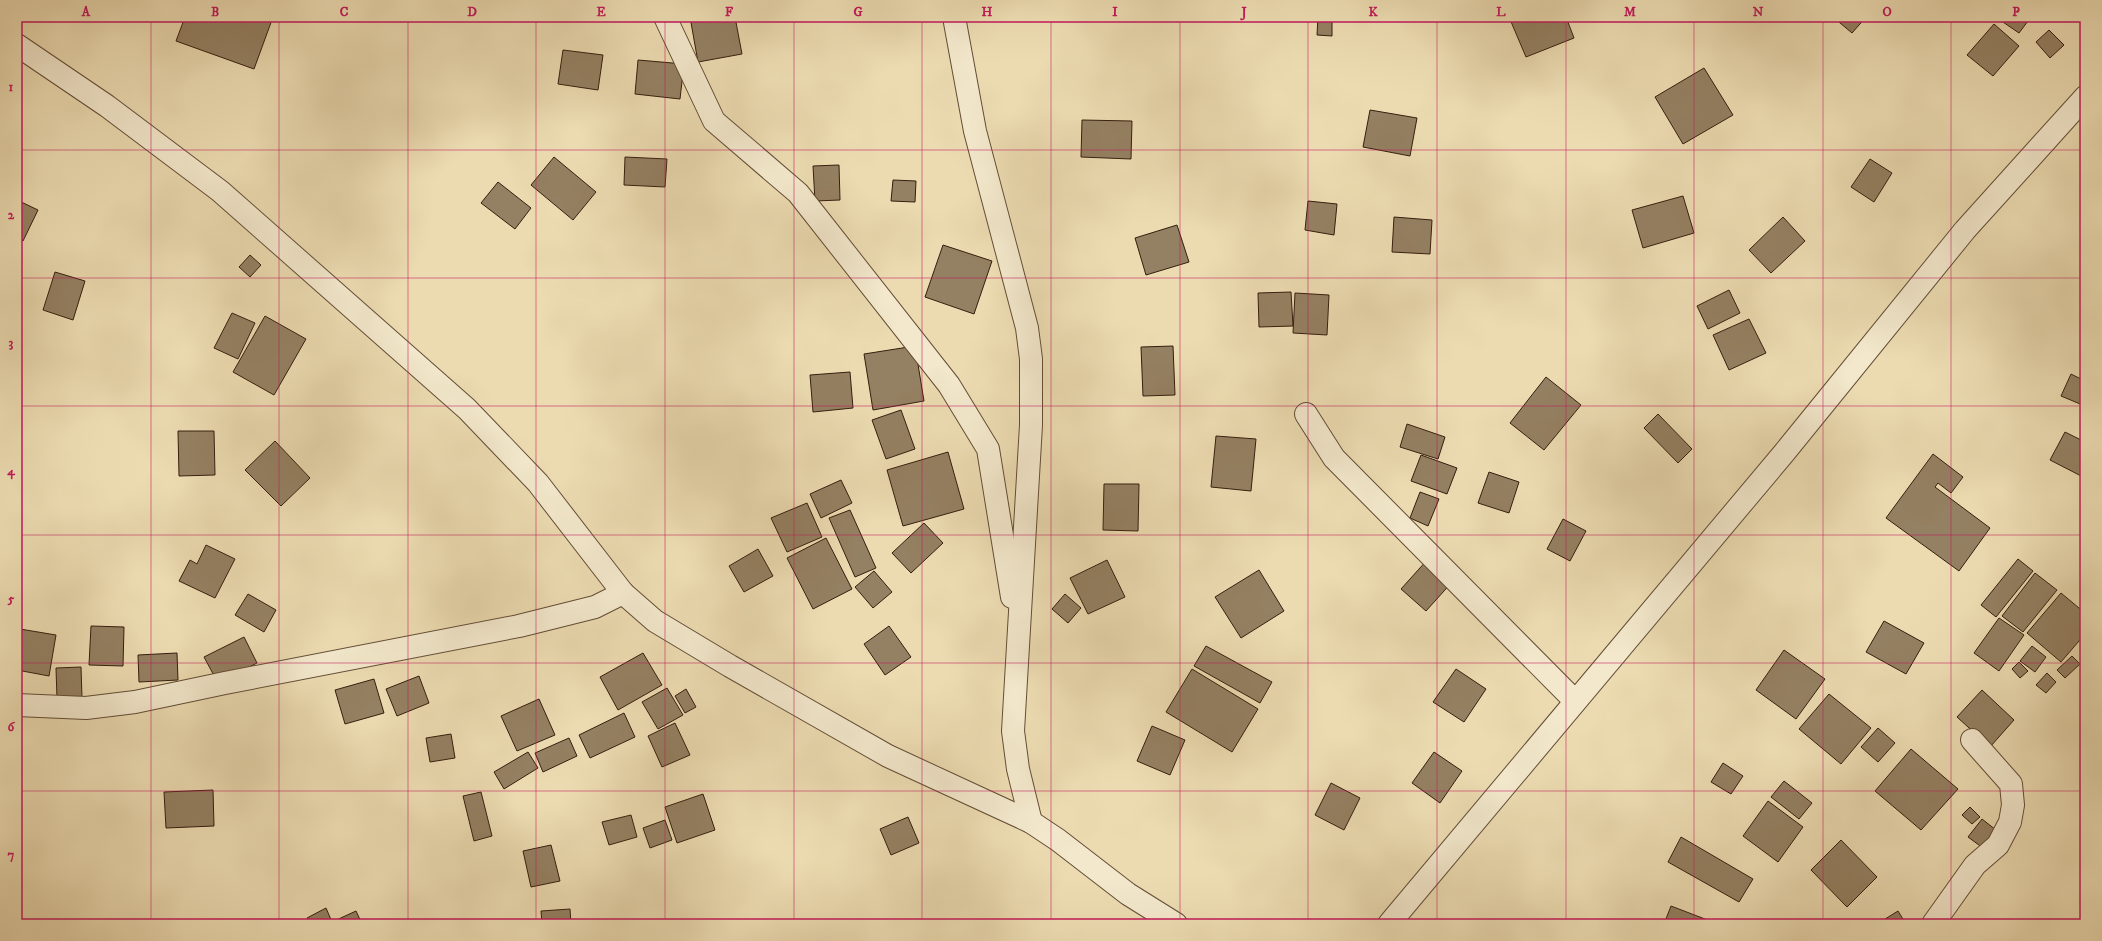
<svg xmlns="http://www.w3.org/2000/svg" width="2102" height="941" viewBox="0 0 2102 941" font-family="'IM FELL DW Pica',serif">
<rect width="100%" height="100%" fill="#ecdbb1"/>
<filter id="stains"><feTurbulence type="fractalNoise" baseFrequency=".005" numOctaves="4"/><feColorMatrix values="0 0 0 0 .2 0 0 0 0 .09 0 0 0 0 .02 0 0 0 .5 -.17"/></filter>
<radialGradient id="worn" r=".72"><stop offset=".6" stop-color="#630" stop-opacity="0"/><stop offset="1" stop-color="#630" stop-opacity=".3"/></radialGradient>
<g fill="#948062" stroke="#351e0d">
<path d="M 185,17 L 273,17 L 254,69 L 176,41 Z"/>
<path d="M 690,17 L 735,17 L 742,54 L 698,62 Z"/>
<path d="M 1318,17 L 1332,17 L 1332,36 L 1317,35 Z"/>
<path d="M 1509,17 L 1566,17 L 1574,38 L 1526,57 Z"/>
<path d="M 1833,17 L 1866,17 L 1852,33 Z"/>
<path d="M 2002,17 L 2031,17 L 2019,33 L 2000,20 Z"/>
<path d="M 1994,24 L 2019,46 L 1993,76 L 1967,55 Z"/>
<path d="M 2049,30 L 2064,45 L 2050,58 L 2036,42 Z"/>
<path d="M 563,50 L 603,55 L 598,90 L 558,84 Z"/>
<path d="M 638,60 L 684,64 L 680,99 L 635,94 Z"/>
<path d="M 1704,68 L 1733,115 L 1683,144 L 1655,97 Z"/>
<path d="M 1370,110 L 1417,118 L 1410,156 L 1363,147 Z"/>
<path d="M 1082,120 L 1132,121 L 1131,159 L 1081,157 Z"/>
<path d="M 554,157 L 596,192 L 573,220 L 531,185 Z"/>
<path d="M 625,157 L 667,159 L 665,187 L 624,185 Z"/>
<path d="M 1870,159 L 1892,173 L 1874,202 L 1851,187 Z"/>
<path d="M 839,165 L 840,200 L 815,201 L 813,166 Z"/>
<path d="M 893,180 L 916,181 L 915,202 L 891,201 Z"/>
<path d="M 498,182 L 531,208 L 515,229 L 481,203 Z"/>
<path d="M 1683,196 L 1694,233 L 1643,248 L 1632,210 Z"/>
<path d="M 17,200 L 38,210 L 23,241 L 17,238 Z"/>
<path d="M 1308,201 L 1337,204 L 1334,235 L 1305,230 Z"/>
<path d="M 1394,217 L 1432,220 L 1430,254 L 1392,252 Z"/>
<path d="M 1783,217 L 1805,241 L 1771,273 L 1749,250 Z"/>
<path d="M 1177,225 L 1189,262 L 1146,275 L 1135,238 Z"/>
<path d="M 943,245 L 992,261 L 974,314 L 925,297 Z"/>
<path d="M 250,255 L 261,265 L 250,277 L 239,267 Z"/>
<path d="M 55,272 L 85,281 L 73,320 L 43,310 Z"/>
<path d="M 1729,290 L 1740,313 L 1708,329 L 1697,306 Z"/>
<path d="M 1291,292 L 1293,326 L 1259,327 L 1258,293 Z"/>
<path d="M 1295,293 L 1329,295 L 1327,335 L 1293,333 Z"/>
<path d="M 232,313 L 255,323 L 238,359 L 214,348 Z"/>
<path d="M 265,316 L 306,339 L 274,395 L 233,372 Z"/>
<path d="M 1749,319 L 1766,353 L 1729,370 L 1713,335 Z"/>
<path d="M 915,346 L 924,401 L 873,410 L 864,354 Z"/>
<path d="M 1173,346 L 1175,395 L 1143,396 L 1141,347 Z"/>
<path d="M 850,372 L 853,408 L 813,412 L 810,375 Z"/>
<path d="M 2071,374 L 2085,381 L 2085,406 L 2061,396 Z"/>
<path d="M 1546,377 L 1581,405 L 1544,450 L 1510,423 Z"/>
<path d="M 901,410 L 915,449 L 886,459 L 872,420 Z"/>
<path d="M 1658,414 L 1692,449 L 1678,463 L 1644,428 Z"/>
<path d="M 1407,424 L 1445,437 L 1438,459 L 1400,447 Z"/>
<path d="M 178,431 L 214,431 L 215,475 L 179,476 Z"/>
<path d="M 2065,432 L 2085,442 L 2085,478 L 2050,460 Z"/>
<path d="M 1216,436 L 1256,439 L 1251,491 L 1211,487 Z"/>
<path d="M 275,441 L 310,478 L 281,506 L 245,470 Z"/>
<path d="M 948,452 L 964,509 L 903,526 L 887,470 Z"/>
<path d="M 1933,454 L 1963,477 L 1951,493 L 1938,483 L 1935,487 L 1990,528 L 1959,571 L 1886,518 Z"/>
<path d="M 1421,455 L 1457,468 L 1447,494 L 1411,481 Z"/>
<path d="M 1489,472 L 1519,482 L 1509,513 L 1478,503 Z"/>
<path d="M 841,480 L 852,503 L 821,518 L 810,494 Z"/>
<path d="M 1104,484 L 1139,484 L 1138,531 L 1103,530 Z"/>
<path d="M 1420,492 L 1439,499 L 1428,526 L 1410,518 Z"/>
<path d="M 807,503 L 822,537 L 787,552 L 771,518 Z"/>
<path d="M 850,510 L 876,568 L 855,577 L 829,518 Z"/>
<path d="M 1563,519 L 1586,531 L 1570,561 L 1547,549 Z"/>
<path d="M 924,523 L 943,543 L 911,573 L 892,553 Z"/>
<path d="M 826,538 L 852,589 L 813,609 L 787,558 Z"/>
<path d="M 206,545 L 235,559 L 215,598 L 179,581 L 190,560 L 197,564 Z"/>
<path d="M 758,549 L 773,576 L 744,592 L 729,566 Z"/>
<path d="M 1428,559 L 1453,581 L 1426,611 L 1401,589 Z"/>
<path d="M 2018,559 L 2033,571 L 1996,617 L 1981,605 Z"/>
<path d="M 1107,560 L 1125,597 L 1088,614 L 1070,578 Z"/>
<path d="M 1259,570 L 1284,611 L 1241,638 L 1215,597 Z"/>
<path d="M 874,571 L 892,592 L 873,608 L 855,587 Z"/>
<path d="M 2035,573 L 2057,590 L 2023,632 L 2002,616 Z"/>
<path d="M 2061,593 L 2085,613 L 2085,634 L 2061,662 L 2027,633 Z"/>
<path d="M 248,594 L 276,610 L 264,632 L 235,615 Z"/>
<path d="M 1065,594 L 1081,608 L 1068,623 L 1052,609 Z"/>
<path d="M 1999,618 L 2024,635 L 1999,671 L 1974,653 Z"/>
<path d="M 1884,621 L 1924,643 L 1906,674 L 1866,652 Z"/>
<path d="M 91,626 L 124,627 L 123,666 L 89,665 Z"/>
<path d="M 889,626 L 911,657 L 885,675 L 864,644 Z"/>
<path d="M 20,629 L 56,635 L 49,676 L 17,670 L 17,644 Z"/>
<path d="M 244,637 L 257,663 L 218,683 L 204,657 Z"/>
<path d="M 1206,646 L 1272,682 L 1260,703 L 1194,666 Z"/>
<path d="M 2032,646 L 2046,657 L 2035,672 L 2020,661 Z"/>
<path d="M 1784,650 L 1825,679 L 1796,719 L 1756,690 Z"/>
<path d="M 177,653 L 178,680 L 139,682 L 138,655 Z"/>
<path d="M 643,653 L 662,685 L 618,710 L 600,677 Z"/>
<path d="M 2072,656 L 2080,664 L 2065,678 L 2057,670 Z"/>
<path d="M 2019,662 L 2028,671 L 2020,678 L 2012,669 Z"/>
<path d="M 81,667 L 82,698 L 57,699 L 56,668 Z"/>
<path d="M 1192,669 L 1258,709 L 1232,752 L 1166,712 Z"/>
<path d="M 1456,669 L 1486,689 L 1464,722 L 1433,702 Z"/>
<path d="M 2047,673 L 2056,682 L 2046,693 L 2036,685 Z"/>
<path d="M 419,676 L 429,703 L 397,716 L 386,689 Z"/>
<path d="M 374,679 L 384,713 L 345,724 L 335,690 Z"/>
<path d="M 667,688 L 683,715 L 658,729 L 642,702 Z"/>
<path d="M 686,689 L 696,707 L 685,713 L 675,696 Z"/>
<path d="M 1982,690 L 2014,720 L 1990,747 L 1957,717 Z"/>
<path d="M 1829,694 L 1871,728 L 1841,764 L 1799,729 Z"/>
<path d="M 539,699 L 555,735 L 517,751 L 501,716 Z"/>
<path d="M 624,713 L 635,737 L 590,758 L 579,735 Z"/>
<path d="M 675,723 L 690,755 L 662,767 L 648,736 Z"/>
<path d="M 1152,726 L 1185,740 L 1170,775 L 1137,761 Z"/>
<path d="M 1878,728 L 1895,743 L 1878,762 L 1861,747 Z"/>
<path d="M 451,734 L 455,758 L 430,762 L 426,738 Z"/>
<path d="M 569,738 L 577,756 L 543,772 L 535,753 Z"/>
<path d="M 1911,749 L 1958,789 L 1921,830 L 1875,791 Z"/>
<path d="M 528,752 L 538,768 L 504,789 L 494,772 Z"/>
<path d="M 1434,752 L 1462,771 L 1440,803 L 1412,783 Z"/>
<path d="M 1723,763 L 1743,776 L 1731,794 L 1711,782 Z"/>
<path d="M 1784,781 L 1812,803 L 1799,819 L 1771,797 Z"/>
<path d="M 1331,783 L 1360,798 L 1344,830 L 1315,815 Z"/>
<path d="M 213,790 L 214,826 L 166,828 L 164,792 Z"/>
<path d="M 481,792 L 492,836 L 474,841 L 463,796 Z"/>
<path d="M 703,794 L 715,830 L 677,843 L 665,807 Z"/>
<path d="M 1768,801 L 1803,827 L 1778,862 L 1743,836 Z"/>
<path d="M 1970,807 L 1980,817 L 1972,824 L 1962,815 Z"/>
<path d="M 631,815 L 637,837 L 609,845 L 602,822 Z"/>
<path d="M 908,817 L 919,843 L 891,855 L 880,829 Z"/>
<path d="M 1982,819 L 1996,830 L 1983,848 L 1968,837 Z"/>
<path d="M 665,820 L 672,840 L 650,848 L 643,828 Z"/>
<path d="M 1681,837 L 1753,879 L 1739,902 L 1668,862 Z"/>
<path d="M 1841,840 L 1877,877 L 1847,907 L 1811,870 Z"/>
<path d="M 551,845 L 560,881 L 531,887 L 523,851 Z"/>
<path d="M 1671,906 L 1718,924 L 1664,924 Z"/>
<path d="M 326,908 L 332,922 L 356,911 L 362,924 L 310,924 L 307,918 Z"/>
<path d="M 570,909 L 571,924 L 542,924 L 541,911 Z"/>
<path d="M 1898,911 L 1906,924 L 1877,924 Z"/>
</g>
<g fill="none" stroke-linecap="round" stroke-linejoin="round">
<g stroke="#634d36" stroke-width="24">
<g id="minor">
<path d="M 665,17 L 714,121 L 798,193 L 949,385 L 988,449 L 1012,597"/>
<path d="M 954,17 L 975,131 L 1027,328 L 1031,359 L 1031,425 L 1013,731 L 1018,769 L 1031,822"/>
<path d="M 17,45 L 107,106 L 220,191 L 467,409 L 538,483 L 623,593 L 655,621 L 730,666 L 888,756 L 1031,822 L 1058,840 L 1128,894 L 1176,924"/>
<path d="M 1306,414 L 1334,458 L 1575,701"/>
<path d="M 17,705 L 86,708 L 135,702 L 225,683 L 519,626 L 595,607 L 623,593"/>
<path d="M 1389,924 L 1784,453 L 1965,230 L 2085,97"/>
<path d="M 1933,924 L 1975,865 L 1998,845 L 2010,822 L 2013,805 L 2011,784 L 1972,740"/>
</g>
</g>
<use href="#minor" stroke="#f3e8cc" stroke-width="22"/>
</g>
<path fill="none" stroke="#c2185b" stroke-width="1" stroke-opacity="0.55" d="M 151,17 L 151,924M 279,17 L 279,924M 408,17 L 408,924M 536,17 L 536,924M 665,17 L 665,924M 794,17 L 794,924M 922,17 L 922,924M 1051,17 L 1051,924M 1180,17 L 1180,924M 1308,17 L 1308,924M 1437,17 L 1437,924M 1566,17 L 1566,924M 1694,17 L 1694,924M 1823,17 L 1823,924M 1951,17 L 1951,924M 17,150 L 2085,150M 17,278 L 2085,278M 17,406 L 2085,406M 17,535 L 2085,535M 17,663 L 2085,663M 17,791 L 2085,791"/>
<rect width="2102" height="941" fill="none" stroke="#ecdbb1" stroke-width="44"/>
<rect x="22" y="22" width="2058" height="897" fill="none" stroke="#c2185b" stroke-width="1.5"/>
<g font-size="13" text-anchor="middle" font-weight="bold" fill="#c2185b">
<text x="86" y="16">A</text>
<text x="215" y="16">B</text>
<text x="344" y="16">C</text>
<text x="472" y="16">D</text>
<text x="601" y="16">E</text>
<text x="729" y="16">F</text>
<text x="858" y="16">G</text>
<text x="987" y="16">H</text>
<text x="1115" y="16">I</text>
<text x="1244" y="16">J</text>
<text x="1373" y="16">K</text>
<text x="1501" y="16">L</text>
<text x="1630" y="16">M</text>
<text x="1758" y="16">N</text>
<text x="1887" y="16">O</text>
<text x="2016" y="16">P</text>
<text x="11" y="91">1</text>
<text x="11" y="219">2</text>
<text x="11" y="347">3</text>
<text x="11" y="475">4</text>
<text x="11" y="603">5</text>
<text x="11" y="731">6</text>
<text x="11" y="859">7</text>
</g>
<rect width="100%" height="100%" filter="url(#stains)"/>
<rect width="100%" height="100%" fill="url(#worn)"/>
</svg>
